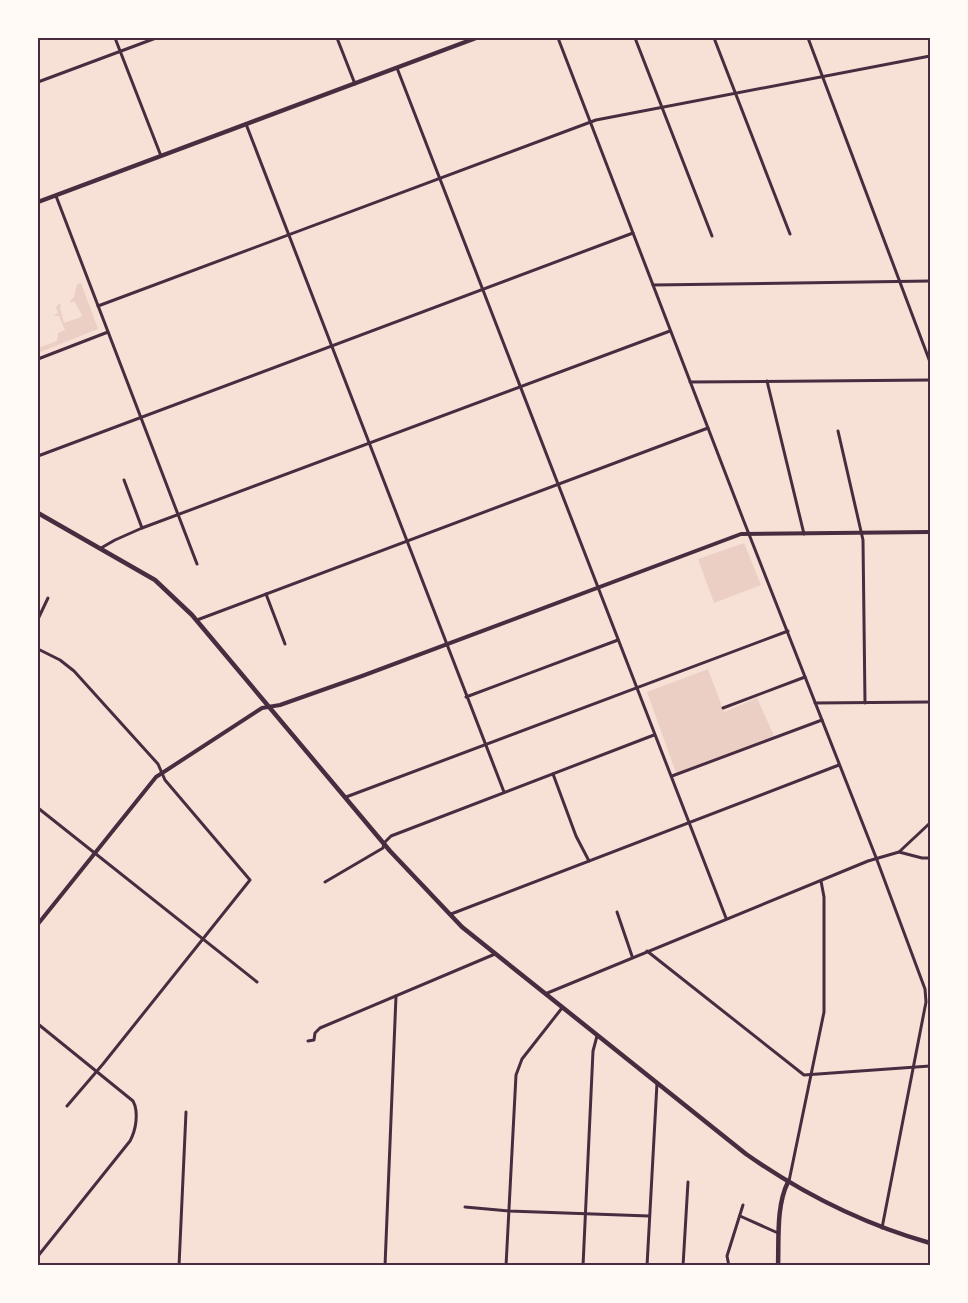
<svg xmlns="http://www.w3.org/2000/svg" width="968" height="1303" viewBox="0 0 968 1303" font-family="Poppins,sans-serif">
<rect width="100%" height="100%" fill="#f7e1d7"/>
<g fill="#ebcfc5">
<path d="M 81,283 L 98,329 L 38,353 L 38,348 L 57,341 L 58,333 L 65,330 L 59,316 L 53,316 L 58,313 L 56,307 L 59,304 L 61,304 L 60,308 L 64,323 L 81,317 L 82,315 L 74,301 L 71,303 L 70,301 L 74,297 L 77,284 Z"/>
<path d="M 744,543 L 761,585 L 714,603 L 698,559 Z"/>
<path d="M 708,669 L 724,712 L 757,698 L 774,736 L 676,773 L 647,692 Z"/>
</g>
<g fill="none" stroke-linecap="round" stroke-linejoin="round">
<g stroke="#4a2c40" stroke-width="3">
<path d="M 115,38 L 161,156"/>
<path d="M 337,38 L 355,84"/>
<path d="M 558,38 L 743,519 L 877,860 L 925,989 L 926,1002 L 882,1228"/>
<path d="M 635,38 L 712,236"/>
<path d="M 714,38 L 790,234"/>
<path d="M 808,38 L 930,362"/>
<path d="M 397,68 L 726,918"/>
<path d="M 38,82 L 156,38"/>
<path d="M 246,124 L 504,792"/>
<path d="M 56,196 L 197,564"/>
<path d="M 653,285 L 930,281"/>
<path d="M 98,306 L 596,120 L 930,56"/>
<path d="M 38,359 L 108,332"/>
<path d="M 767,381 L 804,534"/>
<path d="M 690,382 L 930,380"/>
<path d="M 838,431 L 863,540 L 865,703"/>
<path d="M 38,456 L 633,233"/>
<path d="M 124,480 L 142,528"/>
<path d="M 101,548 L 115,540 L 142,528 L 670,331"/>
<path d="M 266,594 L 285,644"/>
<path d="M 38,619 L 48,598"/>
<path d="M 197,620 L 708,428"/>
<path d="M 38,649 L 60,660 L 74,671 L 158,764 L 165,780 L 250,880 L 103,1064 L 67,1106"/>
<path d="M 466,697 L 618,640"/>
<path d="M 815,703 L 930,702"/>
<path d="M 723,708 L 805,677"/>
<path d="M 553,774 L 576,836 L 589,861"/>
<path d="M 672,776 L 822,720"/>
<path d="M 346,797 L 788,631"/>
<path d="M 38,808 L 257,982"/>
<path d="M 899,852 L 930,823"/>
<path d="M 325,882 L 383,848 L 384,843 L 391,836 L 654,735"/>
<path d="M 617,912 L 632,956"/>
<path d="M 451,914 L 839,765"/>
<path d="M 647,951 L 804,1075 L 930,1066"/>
<path d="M 545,994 L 868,861 L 899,852 L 922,858 L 930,858"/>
<path d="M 38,1024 L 133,1101 C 139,1112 136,1130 130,1141 L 38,1256"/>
<path d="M 308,1041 L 314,1040 L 315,1033 L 320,1028 L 495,954"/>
<path d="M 789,1181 L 824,1012 L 824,897 L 821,881"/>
<path d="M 465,1207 L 509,1211 L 649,1216"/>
<path d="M 740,1216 L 778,1233"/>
<path d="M 179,1266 L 186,1112"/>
<path d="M 385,1266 L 396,996"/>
<path d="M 506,1266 L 516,1075 L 522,1059 L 562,1008"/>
<path d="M 583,1266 L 593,1051 L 597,1036"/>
<path d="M 647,1266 L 657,1083"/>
<path d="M 683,1266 L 688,1182"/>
<path d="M 729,1266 L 727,1256 L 743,1205"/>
</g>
<path stroke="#4a2c40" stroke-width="4" d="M 38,924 L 156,777 L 262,708 L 280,705 L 362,676 L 741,534 L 930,532"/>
<g stroke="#4a2c40" stroke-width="4.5">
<path d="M 38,202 L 476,38"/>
<path d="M 38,513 L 155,580 L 192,615 L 390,851 L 462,927 L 746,1154 C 803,1194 863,1224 930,1243"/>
<path d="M 778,1266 C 779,1239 776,1206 788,1182"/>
</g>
</g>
<rect width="968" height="1303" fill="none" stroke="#fffaf5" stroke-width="78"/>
<rect x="39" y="39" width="890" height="1225" fill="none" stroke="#4a2c40" stroke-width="2"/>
</svg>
